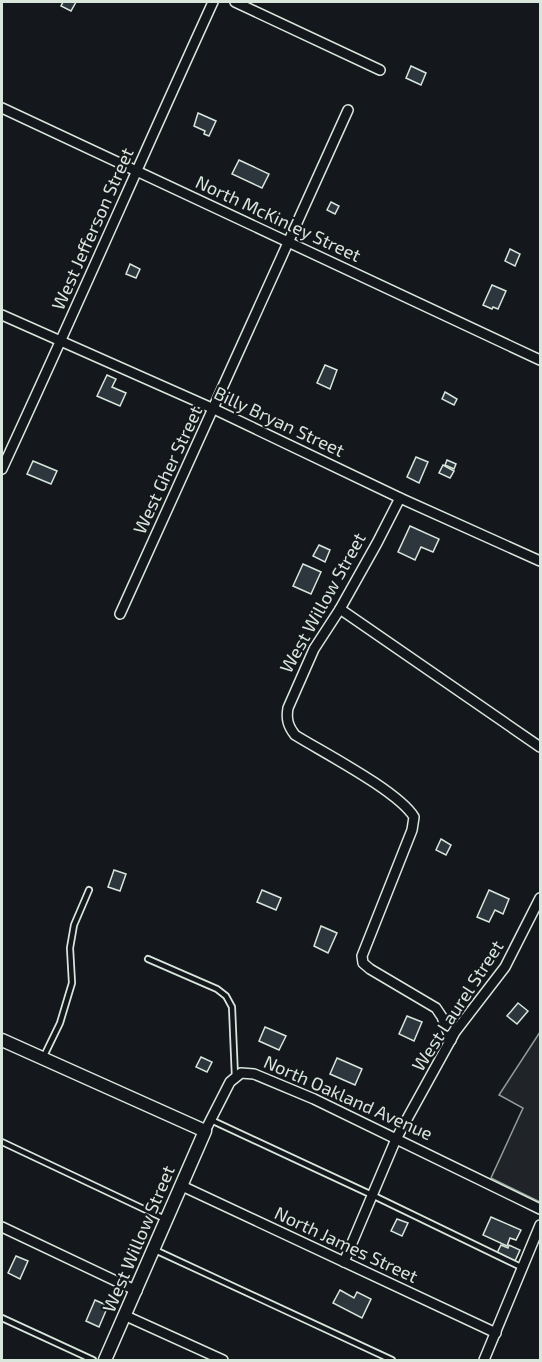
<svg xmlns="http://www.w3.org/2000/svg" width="542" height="1362" viewBox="0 0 542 1362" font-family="'Exo 2',sans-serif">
<rect width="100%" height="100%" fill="#14181c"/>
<path fill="#202428" stroke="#939e99" stroke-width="1.5" d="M 540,1032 L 540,1202 L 491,1178 L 523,1108 L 499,1095 Z"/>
<g fill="#2c363c" stroke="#d8e6dc" stroke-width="1.5">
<path d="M 63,2 L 76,2 L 71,11 L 61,6 Z"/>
<path d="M 411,66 L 426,73 L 421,85 L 406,78 Z"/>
<path d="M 198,113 L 216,121 L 209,136 L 204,134 L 205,131 L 194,126 Z"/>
<path d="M 239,160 L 269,174 L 262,188 L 232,174 Z"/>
<path d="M 331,202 L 339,206 L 335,214 L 327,210 Z"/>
<path d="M 510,249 L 520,254 L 515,266 L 505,261 Z"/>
<path d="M 130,264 L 140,269 L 136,278 L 126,274 Z"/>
<path d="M 492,285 L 506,291 L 498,309 L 493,307 L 492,309 L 483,305 Z"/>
<path d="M 325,365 L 337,370 L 330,389 L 317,383 Z"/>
<path d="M 107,375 L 116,379 L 112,387 L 126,393 L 120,406 L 97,396 Z"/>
<path d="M 445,392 L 457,399 L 454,405 L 442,399 Z"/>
<path d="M 416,457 L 428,462 L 419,483 L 407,477 Z"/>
<path d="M 447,460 L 456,464 L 454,469 L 445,465 Z"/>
<path d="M 33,461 L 57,471 L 51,484 L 27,474 Z"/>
<path d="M 443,465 L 454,471 L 450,478 L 439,473 Z"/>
<path d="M 410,526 L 439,539 L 433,552 L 421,547 L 415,560 L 398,552 Z"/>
<path d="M 319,545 L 330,550 L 325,562 L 313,556 Z"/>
<path d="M 303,564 L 321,572 L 311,594 L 293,586 Z"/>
<path d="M 441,839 L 451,845 L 446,855 L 436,850 Z"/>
<path d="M 114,870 L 126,874 L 120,891 L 108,887 Z"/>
<path d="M 262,890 L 281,898 L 276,910 L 257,902 Z"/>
<path d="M 489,890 L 509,899 L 503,914 L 495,910 L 489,922 L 477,917 Z"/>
<path d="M 321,926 L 337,933 L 328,953 L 314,946 Z"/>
<path d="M 518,1003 L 528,1011 L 517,1024 L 507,1016 Z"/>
<path d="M 407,1016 L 422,1022 L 414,1041 L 399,1034 Z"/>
<path d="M 265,1027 L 286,1036 L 279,1050 L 259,1041 Z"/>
<path d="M 201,1057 L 212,1062 L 207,1072 L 196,1067 Z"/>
<path d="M 337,1058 L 362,1069 L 355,1085 L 330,1074 Z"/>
<path d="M 491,1217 L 521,1230 L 516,1240 L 510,1238 L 507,1246 L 483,1235 Z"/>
<path d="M 397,1219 L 408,1223 L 402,1236 L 391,1231 Z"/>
<path d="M 501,1245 L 508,1248 L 509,1245 L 520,1250 L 515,1261 L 497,1253 Z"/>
<path d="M 16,1256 L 28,1261 L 20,1279 L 8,1273 Z"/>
<path d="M 340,1290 L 354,1298 L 357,1292 L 371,1299 L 362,1318 L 333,1303 Z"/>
<path d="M 95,1300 L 108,1306 L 99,1327 L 86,1321 Z"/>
</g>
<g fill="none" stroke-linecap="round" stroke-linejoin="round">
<g stroke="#d8e6dc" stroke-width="8">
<g id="service">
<path d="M 148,959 L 217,989 L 226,996 L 232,1007 L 235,1077"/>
<path d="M 43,1058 L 60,1023 L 72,983 L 70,948 L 74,925 L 89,890"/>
<path d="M 211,1120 L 372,1195 L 523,1268"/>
<path d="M 2,1142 L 165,1219"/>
<path d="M 155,1250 L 392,1360"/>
<path d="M 2,1318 L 93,1360"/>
</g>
</g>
<g stroke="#d8e6dc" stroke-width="12">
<g id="minor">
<path d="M 235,2 L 380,70"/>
<path d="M 2,108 L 540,360"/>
<path d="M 2,315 L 214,409 L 400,498 L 540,561"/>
<path d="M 2,469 C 74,314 142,157 213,2"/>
<path d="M 400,498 L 377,543 L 340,609 L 314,649 L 288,708 C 286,719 288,726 295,735 C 324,753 398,791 414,817 L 412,830 L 362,956 L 363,963 L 370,969 L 436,1008 L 442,1017 L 451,1040"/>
<path d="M 340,609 L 540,747"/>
<path d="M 120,614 L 348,110"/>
<path d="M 205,1131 L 230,1082 L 241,1073 L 254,1074 L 314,1099 L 540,1209"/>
<path d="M 182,1186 L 496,1333"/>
<path d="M 2,1227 L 137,1291"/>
<path d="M 344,1262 L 396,1139 L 455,1032 L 505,967 L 540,898"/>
<path d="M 126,1316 L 223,1360"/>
<path d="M 484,1360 L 540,1225"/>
</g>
</g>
<g stroke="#d8e6dc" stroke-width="15">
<path id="tertiary" d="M 2,1040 L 205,1131 L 105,1360"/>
</g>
<use href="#service" stroke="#14181c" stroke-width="4.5"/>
<use href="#minor" stroke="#14181c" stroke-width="9"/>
<use href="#tertiary" stroke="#14181c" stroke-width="12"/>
</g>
<g text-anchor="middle" stroke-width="4.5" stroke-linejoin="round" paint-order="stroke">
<g font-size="18" fill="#d8e6dc" stroke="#14181c">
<text transform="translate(278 219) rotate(25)" y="6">North McKinley Street</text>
<text transform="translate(93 229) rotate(-66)" y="6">West Jefferson Street</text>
<text transform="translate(279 422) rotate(25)" y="6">Billy Bryan Street</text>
<text transform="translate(168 470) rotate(-65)" y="6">West Gher Street</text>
<text transform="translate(323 603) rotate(-61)" y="6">West Willow Street</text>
<text transform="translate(458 1006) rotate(-57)" y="6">West Laurel Street</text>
<text transform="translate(348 1098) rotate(24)" y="6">North Oakland Avenue</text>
<text transform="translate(139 1239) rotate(-67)" y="6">West Willow Street</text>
<text transform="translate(346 1245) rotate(25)" y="6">North James Street</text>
</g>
</g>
<rect width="542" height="1362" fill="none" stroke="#d8e6dc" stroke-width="6"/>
</svg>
